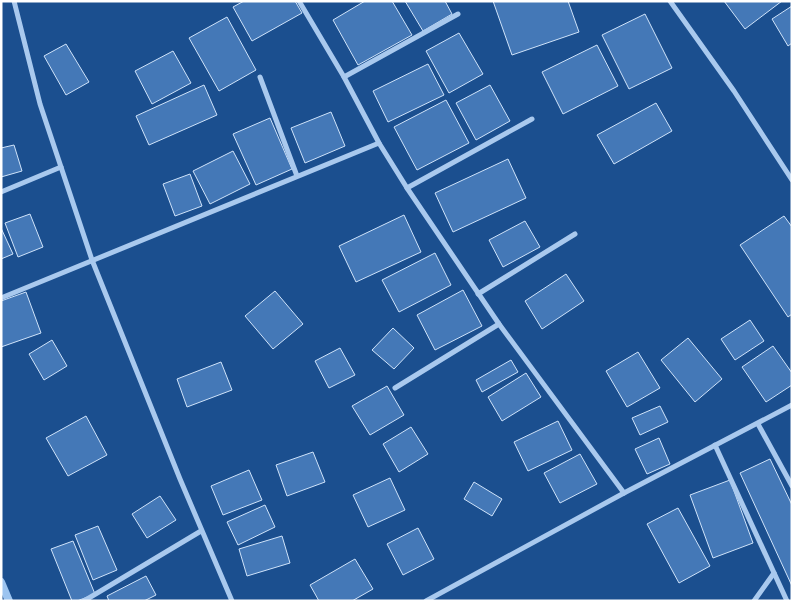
<svg xmlns="http://www.w3.org/2000/svg" width="793" height="602" viewBox="0 0 793 602" font-family="Karla,sans-serif">
<rect width="100%" height="100%" fill="#1b4f8f"/>
<g fill="none" stroke-linecap="round" stroke-linejoin="round">
<path stroke="#9cc4f0" stroke-width="8" d="M 1,582 L 9,601"/>
</g>
<g fill="#4478b7" stroke="#cfe3fa">
<path d="M 244,1 L 295,1 L 302,13 L 252,41 L 233,7 Z"/>
<path d="M 365,1 L 392,1 L 412,35 L 358,65 L 333,20 Z"/>
<path d="M 405,1 L 445,1 L 452,14 L 423,31 Z"/>
<path d="M 493,1 L 568,1 L 579,32 L 512,55 Z"/>
<path d="M 724,1 L 782,1 L 745,29 Z"/>
<path d="M 792,6 L 792,43 L 788,46 L 772,19 Z"/>
<path d="M 645,14 L 672,68 L 629,89 L 602,35 Z"/>
<path d="M 227,17 L 256,70 L 219,91 L 189,38 Z"/>
<path d="M 459,33 L 483,74 L 449,93 L 426,51 Z"/>
<path d="M 66,44 L 89,82 L 66,95 L 44,56 Z"/>
<path d="M 597,45 L 618,86 L 563,114 L 542,72 Z"/>
<path d="M 173,51 L 191,83 L 152,104 L 135,71 Z"/>
<path d="M 428,64 L 444,95 L 388,122 L 373,91 Z"/>
<path d="M 204,85 L 217,115 L 149,145 L 136,116 Z"/>
<path d="M 490,85 L 510,121 L 476,140 L 456,103 Z"/>
<path d="M 446,100 L 469,143 L 417,170 L 394,127 Z"/>
<path d="M 656,103 L 672,131 L 614,164 L 597,135 Z"/>
<path d="M 331,112 L 345,146 L 305,163 L 291,128 Z"/>
<path d="M 270,118 L 292,169 L 256,185 L 233,134 Z"/>
<path d="M 14,145 L 22,171 L 1,177 L 1,148 Z"/>
<path d="M 233,151 L 250,184 L 210,204 L 193,171 Z"/>
<path d="M 508,159 L 526,198 L 453,232 L 435,193 Z"/>
<path d="M 190,174 L 202,206 L 175,216 L 163,184 Z"/>
<path d="M 30,214 L 43,247 L 18,257 L 5,223 Z"/>
<path d="M 404,215 L 421,252 L 356,282 L 339,246 Z"/>
<path d="M 784,216 L 792,227 L 792,314 L 788,317 L 740,245 Z"/>
<path d="M 525,221 L 540,247 L 503,267 L 489,240 Z"/>
<path d="M 1,228 L 13,254 L 1,259 Z"/>
<path d="M 435,253 L 451,285 L 399,312 L 382,280 Z"/>
<path d="M 566,274 L 584,301 L 542,329 L 525,301 Z"/>
<path d="M 463,290 L 482,326 L 435,350 L 417,315 Z"/>
<path d="M 275,291 L 303,324 L 273,349 L 245,316 Z"/>
<path d="M 26,292 L 41,333 L 1,347 L 1,301 Z"/>
<path d="M 750,320 L 764,341 L 735,360 L 721,339 Z"/>
<path d="M 393,328 L 414,348 L 394,369 L 372,350 Z"/>
<path d="M 688,338 L 722,379 L 695,402 L 661,360 Z"/>
<path d="M 52,340 L 67,366 L 44,380 L 29,354 Z"/>
<path d="M 773,346 L 792,373 L 792,385 L 766,402 L 742,367 Z"/>
<path d="M 340,348 L 355,375 L 329,388 L 315,361 Z"/>
<path d="M 638,352 L 660,388 L 627,407 L 606,371 Z"/>
<path d="M 511,360 L 518,372 L 482,392 L 476,380 Z"/>
<path d="M 221,362 L 232,390 L 187,407 L 177,379 Z"/>
<path d="M 526,373 L 541,397 L 502,421 L 488,397 Z"/>
<path d="M 387,386 L 404,415 L 370,435 L 352,406 Z"/>
<path d="M 660,406 L 668,422 L 640,435 L 632,418 Z"/>
<path d="M 86,416 L 107,455 L 68,476 L 46,438 Z"/>
<path d="M 558,421 L 572,450 L 528,471 L 514,442 Z"/>
<path d="M 411,427 L 428,454 L 399,472 L 383,444 Z"/>
<path d="M 659,438 L 670,464 L 647,474 L 635,449 Z"/>
<path d="M 313,452 L 325,482 L 287,496 L 276,465 Z"/>
<path d="M 580,454 L 597,484 L 560,503 L 544,473 Z"/>
<path d="M 770,459 L 792,505 L 792,586 L 740,473 Z"/>
<path d="M 249,470 L 262,500 L 223,515 L 211,486 Z"/>
<path d="M 390,478 L 405,510 L 368,527 L 353,495 Z"/>
<path d="M 730,480 L 753,543 L 713,558 L 690,495 Z"/>
<path d="M 474,482 L 502,499 L 492,516 L 464,499 Z"/>
<path d="M 160,496 L 176,520 L 147,538 L 132,514 Z"/>
<path d="M 265,505 L 275,527 L 238,545 L 227,522 Z"/>
<path d="M 678,508 L 710,566 L 679,583 L 647,524 Z"/>
<path d="M 98,526 L 117,570 L 93,580 L 75,535 Z"/>
<path d="M 418,528 L 434,559 L 403,575 L 387,544 Z"/>
<path d="M 282,536 L 290,563 L 247,576 L 239,549 Z"/>
<path d="M 73,541 L 95,594 L 77,601 L 72,601 L 51,549 Z"/>
<path d="M 355,559 L 373,589 L 352,601 L 319,601 L 310,585 Z"/>
<path d="M 146,576 L 156,595 L 144,601 L 109,601 L 107,596 Z"/>
</g>
<g fill="none" stroke-linecap="round" stroke-linejoin="round">
<g stroke="#a9c9ee" stroke-width="5">
<path d="M 14,1 L 40,104 L 92,260 L 180,479 L 232,601"/>
<path d="M 299,1 L 344,77 L 379,143 L 407,188 L 499,324 L 624,493"/>
<path d="M 670,1 L 734,91 L 792,180"/>
<path d="M 260,77 L 297,176"/>
<path d="M 344,77 L 458,14"/>
<path d="M 407,188 L 532,119"/>
<path d="M 1,192 L 61,167"/>
<path d="M 478,294 L 575,234"/>
<path d="M 1,298 L 379,143"/>
<path d="M 395,388 L 499,324"/>
<path d="M 758,424 L 792,486"/>
<path d="M 715,445 L 787,601"/>
<path d="M 84,601 L 201,531"/>
<path d="M 426,601 L 624,493 L 792,405"/>
<path d="M 754,601 L 774,573"/>
</g>
</g>
<rect width="793" height="602" fill="none" stroke="#ffffff" stroke-width="5"/>
</svg>
